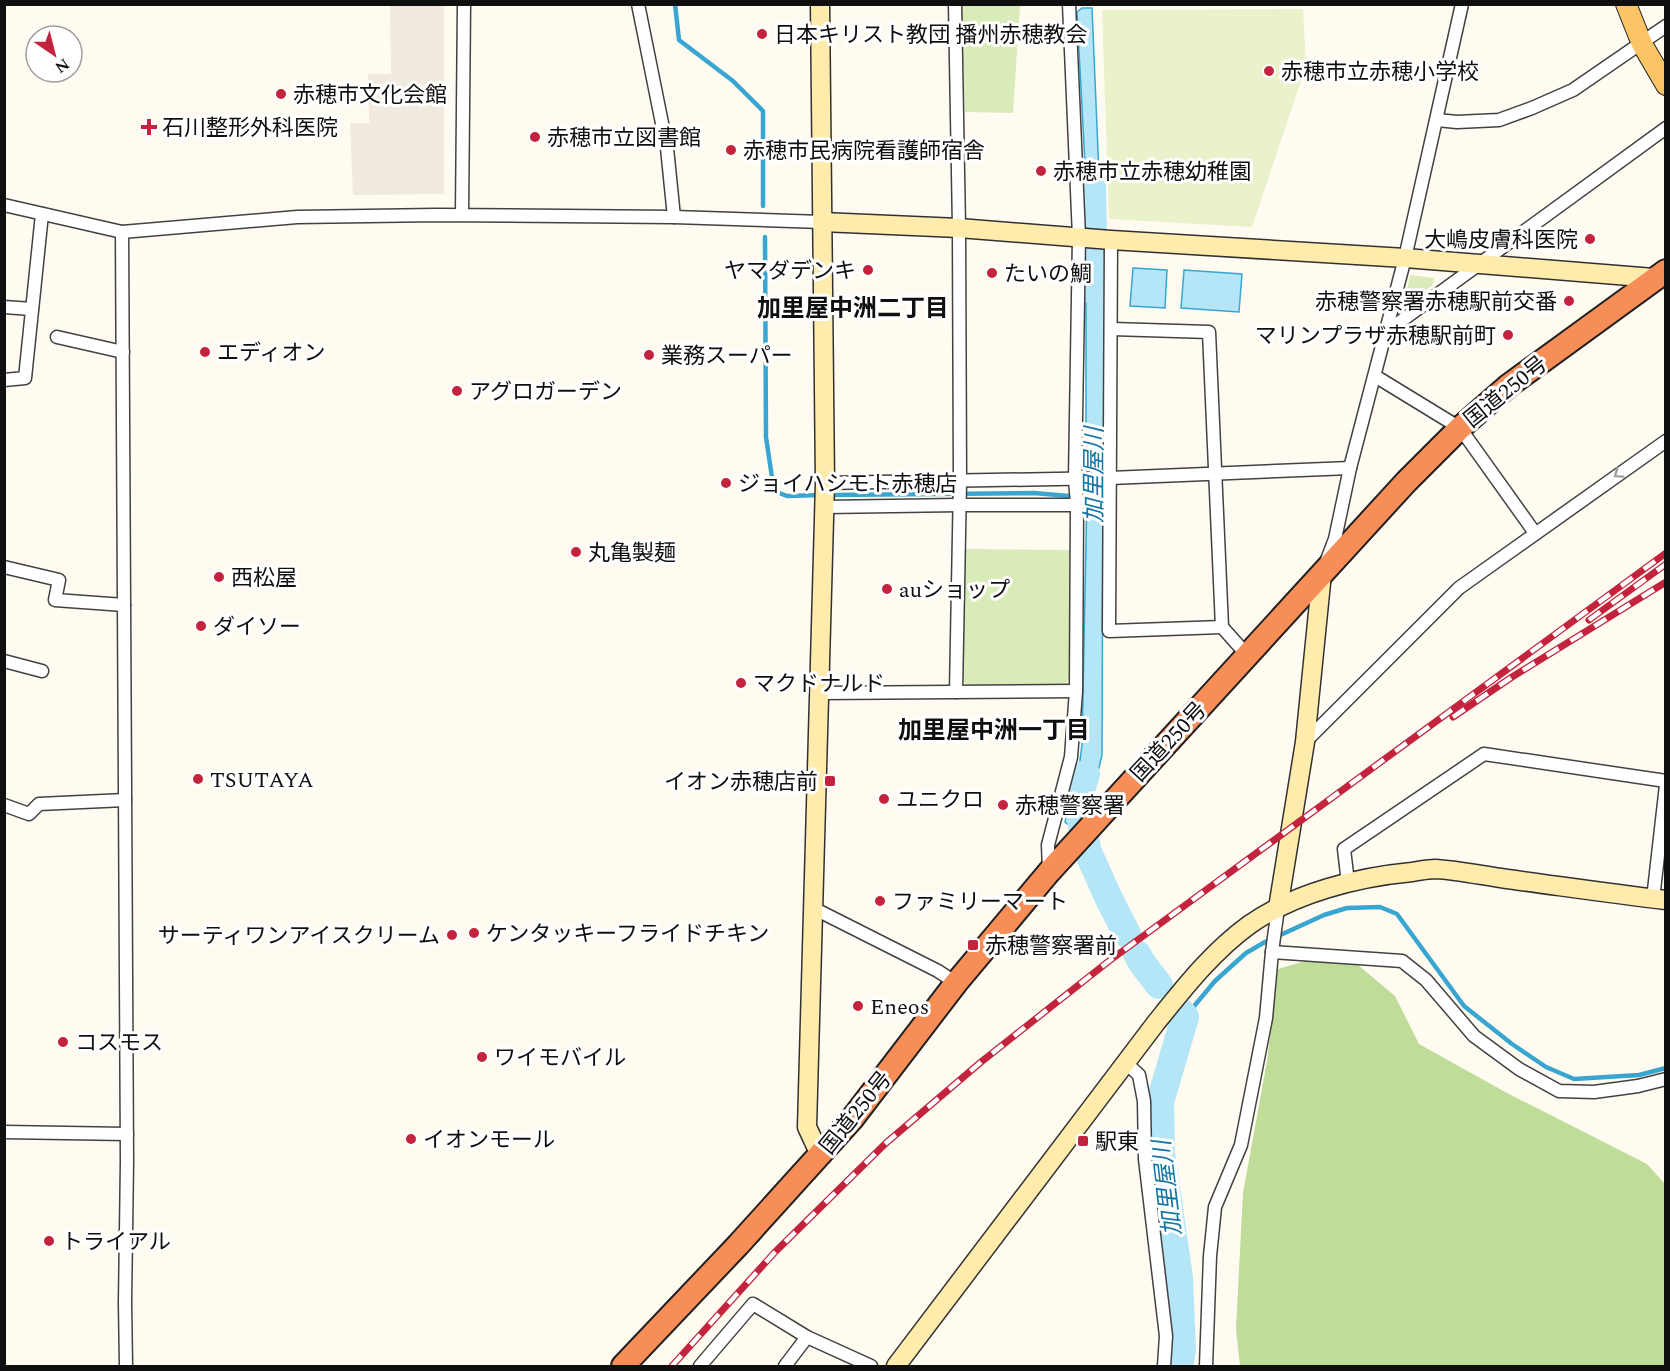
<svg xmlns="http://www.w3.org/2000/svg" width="1670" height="1371" viewBox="0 0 1670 1371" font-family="Spectral,'Noto Sans JP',serif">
<rect width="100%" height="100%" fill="#fffbf1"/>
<g fill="#d9ebb9">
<path d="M 1020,5 L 1013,113 L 965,112 L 961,6 Z"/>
<path d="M 1410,275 L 1434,278 L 1433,285 L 1413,299 L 1406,296 Z"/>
<path d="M 964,549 L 1070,550 L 1069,680 L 1064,686 L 967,686 L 962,679 Z"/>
</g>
<path fill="#bfdc98" d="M 1309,960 L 1352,960 L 1395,996 L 1419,1044 L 1507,1093 L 1647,1164 L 1665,1184 L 1665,1366 L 1240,1366 L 1236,1329 L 1243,1193 L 1267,1061 L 1278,969 Z"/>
<path fill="#e9f2cb" d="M 1303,9 L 1306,66 L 1252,227 L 1109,219 L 1102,10 Z"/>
<path fill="#f0eadf" d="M 390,5 L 444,5 L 444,194 L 353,195 L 350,123 L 369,123 L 368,74 L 391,74 Z"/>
<g fill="#b4e6f8" stroke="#39a6d1" stroke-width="1.5">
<path d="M 1082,8 L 1092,8 L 1101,223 L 1088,222 L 1077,12 Z"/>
<path d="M 1089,253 L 1107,254 L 1105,471 L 1086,472 L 1086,257 Z"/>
<path d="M 1133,268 L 1167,270 L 1165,308 L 1130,306 Z"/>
<path d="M 1184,270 L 1242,274 L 1239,312 L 1181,308 Z"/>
<path d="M 1091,488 L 1103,488 L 1102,755 L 1099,768 L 1088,789 L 1087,801 L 1067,824 L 1065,822 L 1078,775 L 1082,745 L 1087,492 Z"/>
</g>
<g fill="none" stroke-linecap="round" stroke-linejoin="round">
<g stroke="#39a6d1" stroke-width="4.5">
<path d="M 675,4 L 679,40 L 733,81 L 763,111 L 763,206"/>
<path d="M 765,237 L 766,437 L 774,491 L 787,496 L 822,495"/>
<path d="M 830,495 L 1034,493 L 1092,498"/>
<path d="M 1185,1017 L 1215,981 L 1246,953 L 1265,942 L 1324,915 L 1347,908 L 1380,907 L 1397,914 L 1464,1006 L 1512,1044 L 1546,1067 L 1574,1079 L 1639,1075 L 1666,1068"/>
</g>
<g stroke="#b4e6f8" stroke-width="28">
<path d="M 1092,184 L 1094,291"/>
<path d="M 1086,774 L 1077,803 L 1088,852 L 1109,899 L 1127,934"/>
<path d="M 1137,954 L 1142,963 L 1159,985"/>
<path d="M 1179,1366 L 1182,1350 L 1179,1277 L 1161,1154 L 1160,1102 L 1185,1017 L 1182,1013"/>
</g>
<g stroke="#424242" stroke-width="15">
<g id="street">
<path d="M 638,4 L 667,148 L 674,217"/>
<path d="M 955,4 L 959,228 L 960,481 L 956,692"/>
<path d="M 1437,120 L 1457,122 L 1499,120 L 1532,108 L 1573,90 L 1666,26"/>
<path d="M 4,205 L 122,232 L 297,217 L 437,215 L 674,217 L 822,222"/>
<path d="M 462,214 L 464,4"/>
<path d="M 122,232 L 127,1161 L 125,1303 L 126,1366"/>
<path d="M 1111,240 L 1109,631 L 1222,627"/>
<path d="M 4,307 L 32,309"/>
<path d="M 1112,329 L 1209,332 L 1222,627 L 1247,655"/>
<path d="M 1386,332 L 1666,128"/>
<path d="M 57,337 L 123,352"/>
<path d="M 1375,376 L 1460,428 L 1535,533"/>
<path d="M 4,380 L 25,378 L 42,214"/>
<path d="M 825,483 L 1110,478 L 1350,468"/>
<path d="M 825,507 L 959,505 L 1077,505"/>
<path d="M 1327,560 L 1335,539 L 1350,468 L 1405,258 L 1462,4"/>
<path d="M 4,567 L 59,580 L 55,600 L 124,605"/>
<path d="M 4,661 L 42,671"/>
<path d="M 820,693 L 1076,691"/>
<path d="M 1305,742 L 1459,588 L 1666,441"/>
<path d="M 4,805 L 29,814 L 39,804 L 125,800"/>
<path d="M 1049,870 L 1048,845 L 1071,757 L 1076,691 L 1077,505 L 1075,479 L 1079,237 L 1069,4"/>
<path d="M 1348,883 L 1344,849 L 1484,754 L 1666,781"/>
<path d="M 1653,899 L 1666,785"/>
<path d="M 813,908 L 938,971 L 956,983"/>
<path d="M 1272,952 L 1402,961 L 1426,980 L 1474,1036 L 1519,1069 L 1559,1091 L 1594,1092 L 1638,1086 L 1666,1079"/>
<path d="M 1126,1063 L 1139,1075 L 1144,1101 L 1145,1159 L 1166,1336 L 1164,1366"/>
<path d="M 4,1132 L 127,1134"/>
<path d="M 700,1366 L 753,1304 L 807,1337 L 871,1366"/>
<path d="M 785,1366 L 807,1337"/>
<path d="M 1206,1366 L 1210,1256 L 1215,1207 L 1241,1145 L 1266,1018 L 1272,952 L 1278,908"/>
</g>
</g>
<g stroke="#313131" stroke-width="21">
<g id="secondary">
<path d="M 820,4 L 825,483 L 807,1127 L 820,1155"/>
<path d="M 822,222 L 959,228 L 1111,240 L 1405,258 L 1654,278"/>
<path d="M 1278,908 L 1305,742 L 1322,573"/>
<path d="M 896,1366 L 1155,1024 C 1184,988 1212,952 1249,925 C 1294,893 1358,877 1412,872 C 1420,871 1427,869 1435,869 C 1457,870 1484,876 1507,879 C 1560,886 1613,894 1666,900"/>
</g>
</g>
<g stroke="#202020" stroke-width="22">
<path id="primary" d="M 1626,4 L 1642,44 L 1666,85"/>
</g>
<g stroke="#202020" stroke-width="26">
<path id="highway" d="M 623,1366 L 738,1245 L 852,1119 L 956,983 L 1049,872 L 1406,482 L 1460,428 L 1508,386 L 1666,271"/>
</g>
<use href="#street" stroke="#fff" stroke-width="12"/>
<use href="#secondary" stroke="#ffecac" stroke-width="18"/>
<use href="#primary" stroke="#fbc565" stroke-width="20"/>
<use href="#highway" stroke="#f78d57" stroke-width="22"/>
<g stroke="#c3233d" stroke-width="7">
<g id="rail">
<path d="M 1589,620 L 1666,564"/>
<path d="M 1453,717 L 1512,677 L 1666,582"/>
<path d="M 672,1366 L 775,1252 L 886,1143 L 981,1062 L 1109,961 L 1666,553"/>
</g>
</g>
<use href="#rail" stroke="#fff" stroke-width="4.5" stroke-dasharray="14" stroke-linecap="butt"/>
</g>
<defs><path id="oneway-chevron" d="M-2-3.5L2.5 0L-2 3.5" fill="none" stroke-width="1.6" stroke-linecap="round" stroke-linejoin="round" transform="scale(1.5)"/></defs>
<use stroke="#9f9f9f" href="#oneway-chevron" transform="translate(1618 474) rotate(145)"/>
<g fill="#c3233d" stroke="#fff" stroke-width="2">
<circle cx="762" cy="34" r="6"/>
<circle cx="1269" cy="71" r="6"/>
<circle cx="281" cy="94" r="6"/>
<path d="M146 118h6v6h6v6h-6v6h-6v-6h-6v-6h6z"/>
<circle cx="535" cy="137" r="6"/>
<circle cx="731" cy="150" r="6"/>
<circle cx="1041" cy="171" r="6"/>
<circle cx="1590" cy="239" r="6"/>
<circle cx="868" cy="270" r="6"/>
<circle cx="992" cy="273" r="6"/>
<circle cx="1569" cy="301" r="6"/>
<circle cx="1508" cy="335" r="6"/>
<circle cx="205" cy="352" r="6"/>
<circle cx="649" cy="355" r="6"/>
<circle cx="457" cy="391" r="6"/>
<circle cx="726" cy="483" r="6"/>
<circle cx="576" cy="552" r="6"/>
<circle cx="219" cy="577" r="6"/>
<circle cx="887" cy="589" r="6"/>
<circle cx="201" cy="626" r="6"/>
<circle cx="741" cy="683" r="6"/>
<circle cx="198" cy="779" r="6"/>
<rect x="824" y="775" width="12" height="12" rx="3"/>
<circle cx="884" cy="799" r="6"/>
<circle cx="1003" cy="805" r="6"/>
<circle cx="880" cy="901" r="6"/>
<circle cx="474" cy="933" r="6"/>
<circle cx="452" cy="935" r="6"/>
<rect x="967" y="939" width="12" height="12" rx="3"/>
<circle cx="858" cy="1006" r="6"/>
<circle cx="63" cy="1042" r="6"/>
<circle cx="482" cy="1057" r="6"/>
<circle cx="411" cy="1139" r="6"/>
<rect x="1077" y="1135" width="12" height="12" rx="3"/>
<circle cx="49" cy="1241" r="6"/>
</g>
<g text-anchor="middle" stroke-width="6" stroke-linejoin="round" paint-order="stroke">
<g font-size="22" fill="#0f0f0f" stroke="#fff" text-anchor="start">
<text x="774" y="42">日本キリスト教団 播州赤穂教会</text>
<text x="1281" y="79">赤穂市立赤穂小学校</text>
<text x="293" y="102">赤穂市文化会館</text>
<text x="162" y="135">石川整形外科医院</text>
<text x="547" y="145">赤穂市立図書館</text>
<text x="743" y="158">赤穂市民病院看護師宿舎</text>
<text x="1053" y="179">赤穂市立赤穂幼稚園</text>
<text x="1578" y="247" text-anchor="end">大嶋皮膚科医院</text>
<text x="856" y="278" text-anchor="end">ヤマダデンキ</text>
<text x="1004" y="281">たいの鯛</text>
<text x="1557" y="309" text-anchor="end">赤穂警察署赤穂駅前交番</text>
<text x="1496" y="343" text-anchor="end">マリンプラザ赤穂駅前町</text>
<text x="217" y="360">エディオン</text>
<text x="661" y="363">業務スーパー</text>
<text x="469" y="399">アグロガーデン</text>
<text x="738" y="491">ジョイハシモト赤穂店</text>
<text x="588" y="560">丸亀製麺</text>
<text x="231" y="585">西松屋</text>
<text x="899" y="597">auショップ</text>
<text x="213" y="634">ダイソー</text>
<text x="753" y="691">マクドナルド</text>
<text x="210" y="787">TSUTAYA</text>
<text x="818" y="789" text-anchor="end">イオン赤穂店前</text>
<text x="896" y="807">ユニクロ</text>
<text x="1015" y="813">赤穂警察署</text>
<text x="892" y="909">ファミリーマート</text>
<text x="486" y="941">ケンタッキーフライドチキン</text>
<text x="440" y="943" text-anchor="end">サーティワンアイスクリーム</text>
<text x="985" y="953">赤穂警察署前</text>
<text x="870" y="1014">Eneos</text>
<text x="75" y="1050">コスモス</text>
<text x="494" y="1065">ワイモバイル</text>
<text x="423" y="1147">イオンモール</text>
<text x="1095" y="1149">駅東</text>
<text x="61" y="1249">トライアル</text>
</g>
<g font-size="22" fill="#0f0f0f" stroke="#fff">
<text transform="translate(1505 391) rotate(-39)" y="8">国道250号</text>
<text transform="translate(1168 741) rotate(-47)" y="8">国道250号</text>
<text transform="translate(855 1112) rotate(-51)" y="8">国道250号</text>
</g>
<g font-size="24" font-weight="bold" fill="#0f0f0f" stroke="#fff">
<text x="853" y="316">加里屋中洲二丁目</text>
<text x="994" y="738">加里屋中洲一丁目</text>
</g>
<g font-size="24" font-style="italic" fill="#1477a5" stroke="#fff">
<text transform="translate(1094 475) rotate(-90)" y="8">加里屋川</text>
<text transform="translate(1167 1188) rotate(-97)" y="8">加里屋川</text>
</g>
</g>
<rect width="1670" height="1371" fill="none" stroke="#0f0f0f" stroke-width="12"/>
<g transform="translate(54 54) rotate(145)"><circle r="28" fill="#ffffff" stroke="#9f9f9f" stroke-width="1.5"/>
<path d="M0-4.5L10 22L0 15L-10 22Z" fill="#c3233d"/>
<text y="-9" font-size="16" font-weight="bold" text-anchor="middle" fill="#0f0f0f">N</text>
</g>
</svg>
